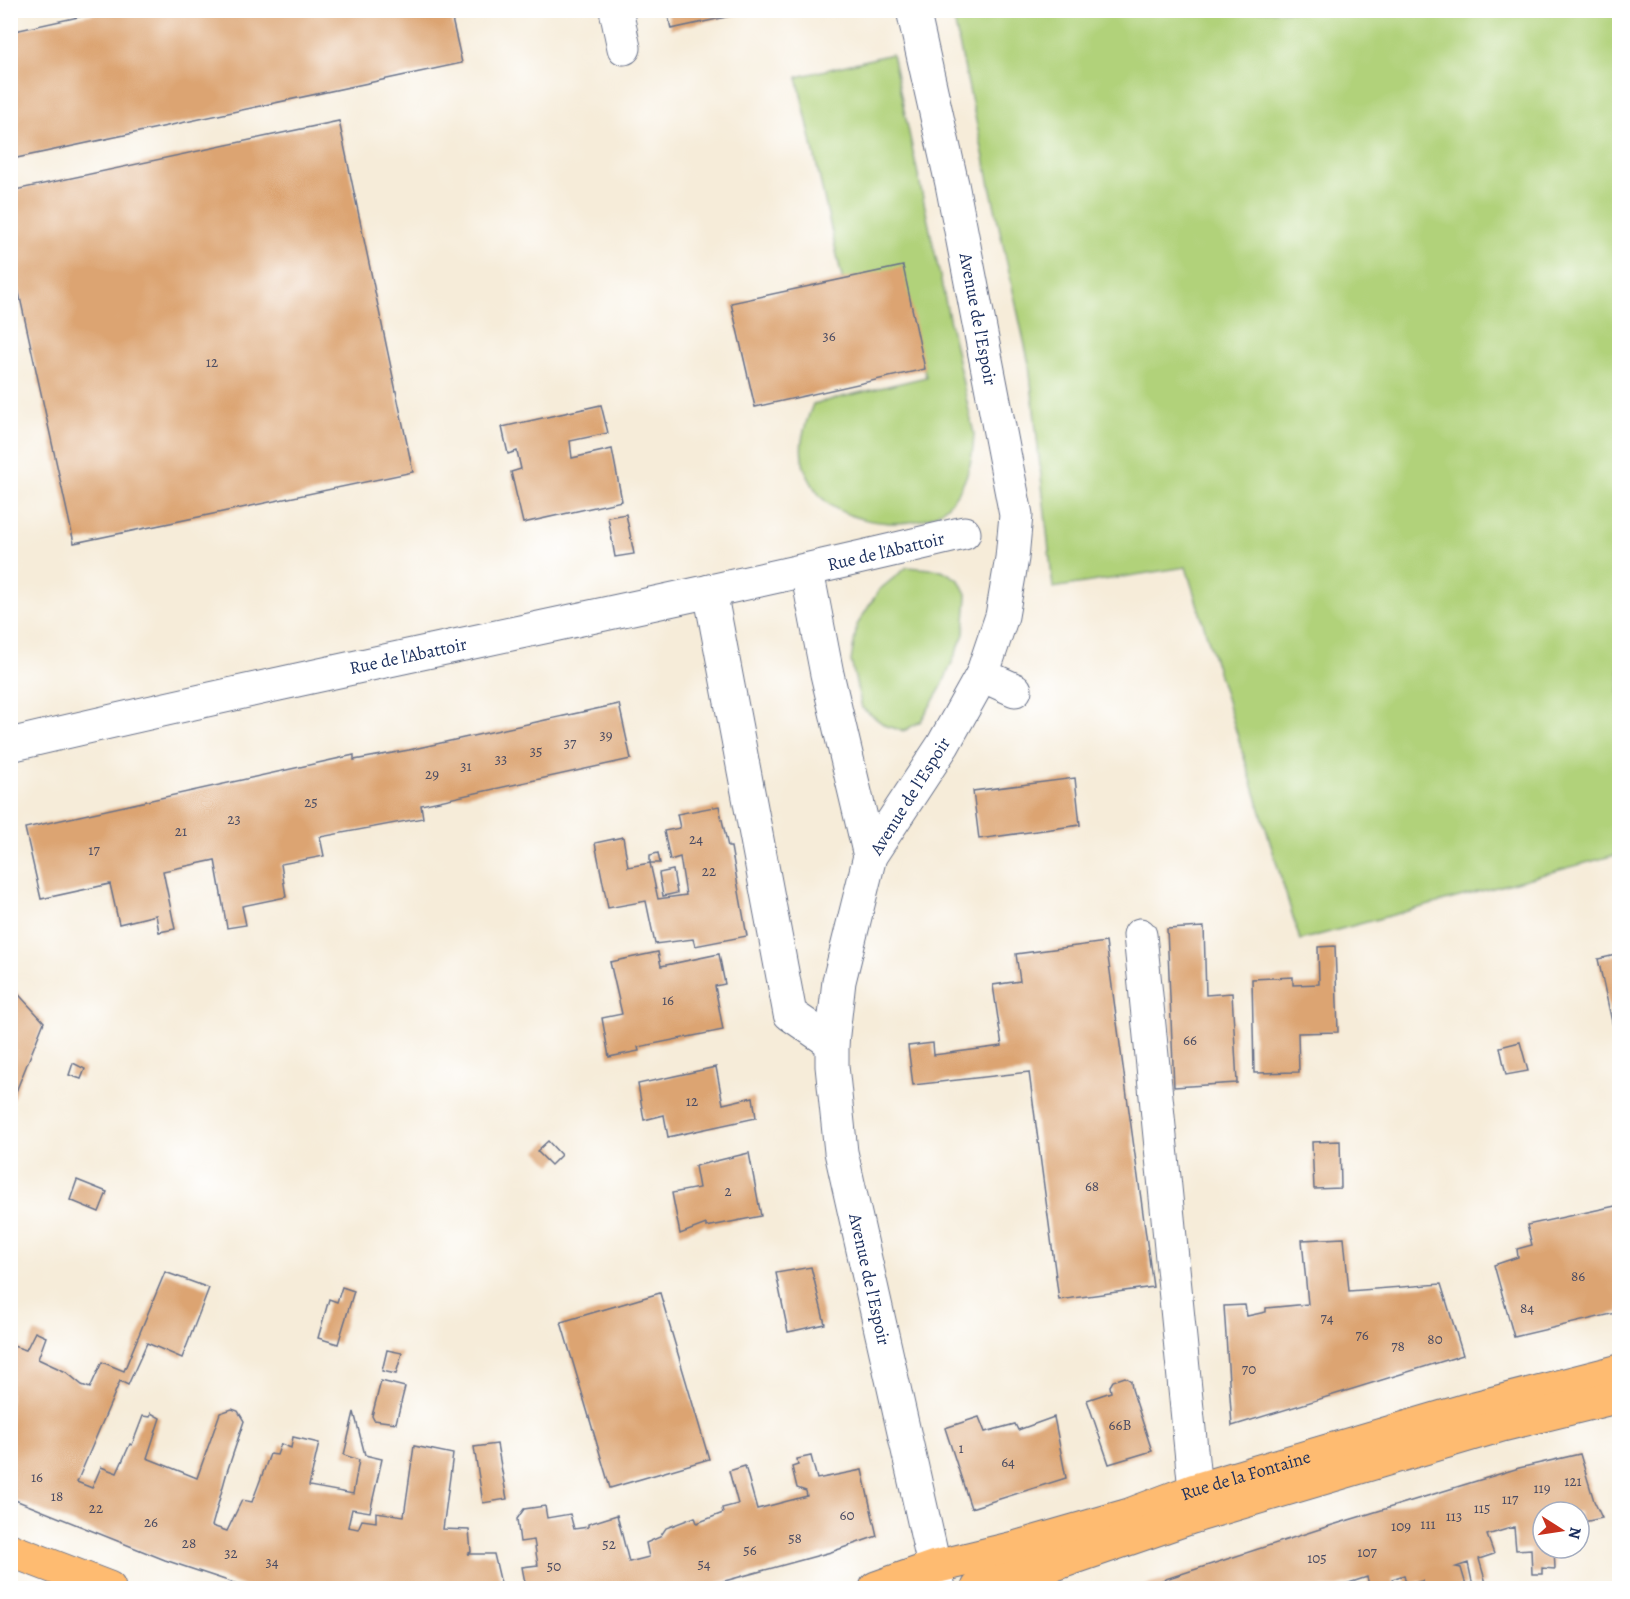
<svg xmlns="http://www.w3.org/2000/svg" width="1630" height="1599" viewBox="0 0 1630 1599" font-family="Alegreya,serif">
<rect width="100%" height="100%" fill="#fff"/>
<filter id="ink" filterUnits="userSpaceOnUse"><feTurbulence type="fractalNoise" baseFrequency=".0167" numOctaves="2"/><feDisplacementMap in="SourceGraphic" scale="12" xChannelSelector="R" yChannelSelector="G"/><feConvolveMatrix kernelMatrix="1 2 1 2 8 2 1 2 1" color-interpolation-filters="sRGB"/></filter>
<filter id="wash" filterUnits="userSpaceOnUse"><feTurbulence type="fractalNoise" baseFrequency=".008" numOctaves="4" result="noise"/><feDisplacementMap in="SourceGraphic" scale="24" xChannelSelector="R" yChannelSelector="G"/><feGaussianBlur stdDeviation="1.35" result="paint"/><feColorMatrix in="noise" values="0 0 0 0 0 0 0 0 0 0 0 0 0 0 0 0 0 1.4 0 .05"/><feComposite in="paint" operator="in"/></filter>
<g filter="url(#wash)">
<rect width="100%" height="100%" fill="#f6ecd9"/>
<g fill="#b1d27a" stroke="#66806c" stroke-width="1.5">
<path d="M 952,11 L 1619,11 L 1619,854 L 1300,940 L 1186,567 L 1053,588 L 1029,364 Z"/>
<path d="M 892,54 L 974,434 C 973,461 967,486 947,506 C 920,533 854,525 826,502 C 816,493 809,480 804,467 C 797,446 805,424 813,404 L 926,377 L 903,277 L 845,291 L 797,77 Z"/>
<path d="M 907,567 L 942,570 L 959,580 L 967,596 L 964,634 L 941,688 L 921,721 L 904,731 L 886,726 L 862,708 L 851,661 L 857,625 L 879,590 Z"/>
</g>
<g id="blocks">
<g fill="#dca472">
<path d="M 110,10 L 450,10 L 462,63 L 12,159 L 10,32 Z"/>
<path d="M 667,10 L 754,10 L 754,11 L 671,29 Z"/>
<path d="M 339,121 L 413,472 L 74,543 L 10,252 L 10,191 Z"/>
<path d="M 903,266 L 925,369 L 755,407 L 731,303 Z"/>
<path d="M 601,405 L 608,433 L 570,441 L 572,458 L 612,449 L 622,501 L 523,523 L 511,472 L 521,469 L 517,451 L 508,454 L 502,427 Z"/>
<path d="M 626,514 L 634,554 L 615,557 L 608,517 Z"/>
<path d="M 619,704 L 631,759 L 421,805 L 423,818 L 320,837 L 324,856 L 281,864 L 286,897 L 242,906 L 246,925 L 227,928 L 215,860 L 163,871 L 175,929 L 159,932 L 156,915 L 119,924 L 110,884 L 41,899 L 25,828 L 354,755 L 354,760 L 409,750 Z"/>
<path d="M 1075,778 L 1080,825 L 979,839 L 973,791 Z"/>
<path d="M 719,806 L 728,847 L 731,847 L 747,936 L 695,946 L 693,939 L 655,944 L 646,901 L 608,908 L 595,843 L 623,837 L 628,867 L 650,863 L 650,855 L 658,853 L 660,863 L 650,863 L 658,899 L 686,895 L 680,857 L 670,860 L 664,831 L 680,828 L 677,814 Z"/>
<path d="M 673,870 L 677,893 L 663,896 L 659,873 Z"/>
<path d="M 1204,927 L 1206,995 L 1232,993 L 1237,1083 L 1174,1087 L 1167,929 Z"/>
<path d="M 1106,942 L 1153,1287 L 1059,1300 L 1029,1072 L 913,1085 L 908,1046 L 933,1043 L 934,1055 L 1002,1046 L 993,985 L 1020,981 L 1016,954 Z"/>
<path d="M 1335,946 L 1338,1032 L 1298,1033 L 1299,1072 L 1254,1073 L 1252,979 L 1293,977 L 1293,985 L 1319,984 L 1318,947 Z"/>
<path d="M 658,952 L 661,966 L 719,954 L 725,984 L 715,986 L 723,1030 L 638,1047 L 639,1051 L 609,1057 L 602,1018 L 622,1014 L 610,962 Z"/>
<path d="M 1620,954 L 1620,1053 L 1619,1053 L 1598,959 Z"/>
<path d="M 10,985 L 44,1022 L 11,1104 L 10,1104 Z"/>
<path d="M 1520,1042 L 1528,1071 L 1506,1075 L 1500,1047 Z"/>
<path d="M 73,1063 L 85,1069 L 81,1079 L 69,1075 Z"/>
<path d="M 716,1067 L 723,1104 L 753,1097 L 756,1118 L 668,1137 L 664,1115 L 644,1120 L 638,1084 Z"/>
<path d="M 548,1141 L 561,1155 L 551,1165 L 537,1151 Z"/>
<path d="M 1340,1141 L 1341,1188 L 1314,1189 L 1312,1142 Z"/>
<path d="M 749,1153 L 761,1216 L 706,1227 L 706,1224 L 680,1234 L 672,1193 L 699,1188 L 695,1166 Z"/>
<path d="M 77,1180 L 107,1192 L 99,1212 L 70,1200 Z"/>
<path d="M 1620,1205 L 1620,1312 L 1514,1337 L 1494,1265 L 1518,1257 L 1517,1249 L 1532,1245 L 1527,1225 Z"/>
<path d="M 1344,1238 L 1349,1291 L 1441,1284 L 1463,1355 L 1232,1426 L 1224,1306 L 1245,1305 L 1247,1316 L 1266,1312 L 1266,1308 L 1308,1304 L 1302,1240 Z"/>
<path d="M 811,1267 L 825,1324 L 788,1332 L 776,1273 Z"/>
<path d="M 165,1272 L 209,1288 L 182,1358 L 147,1343 L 128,1385 L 120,1381 L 77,1482 L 92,1488 L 101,1467 L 117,1473 L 130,1444 L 132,1445 L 143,1416 L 150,1417 L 151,1413 L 160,1418 L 147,1458 L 197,1478 L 220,1413 L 232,1409 L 238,1411 L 244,1421 L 227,1472 L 212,1526 L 227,1531 L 242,1500 L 252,1502 L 270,1454 L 277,1455 L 281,1444 L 291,1448 L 293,1437 L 319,1443 L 309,1486 L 353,1494 L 359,1460 L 344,1455 L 354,1412 L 365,1455 L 382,1459 L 370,1512 L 352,1509 L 348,1527 L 358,1529 L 362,1520 L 376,1522 L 376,1512 L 404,1516 L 414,1446 L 453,1454 L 443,1529 L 469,1530 L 471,1552 L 467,1554 L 494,1554 L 502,1588 L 249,1588 L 165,1560 L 10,1498 L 10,1345 L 26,1350 L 35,1332 L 46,1337 L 38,1359 L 66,1372 L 82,1385 L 90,1388 L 102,1362 L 124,1371 Z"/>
<path d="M 342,1287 L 354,1291 L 338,1344 L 318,1338 L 329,1299 L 337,1302 Z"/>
<path d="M 660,1293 L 709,1459 L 610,1488 L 561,1322 Z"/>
<path d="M 387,1350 L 402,1353 L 396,1374 L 382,1371 Z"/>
<path d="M 1125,1377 L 1131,1381 L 1132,1389 L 1152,1451 L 1109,1464 L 1087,1400 L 1111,1392 L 1110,1386 L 1113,1381 Z"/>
<path d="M 381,1381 L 405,1387 L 396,1423 L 374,1420 L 372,1416 Z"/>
<path d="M 979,1417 L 985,1432 L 1015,1424 L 1018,1430 L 1054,1417 L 1066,1478 L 971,1508 L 945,1428 Z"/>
<path d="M 497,1444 L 507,1499 L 483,1503 L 474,1447 Z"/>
<path d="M 1580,1454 L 1594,1501 L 1602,1518 L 1579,1523 L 1579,1512 L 1543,1512 L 1543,1548 L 1554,1548 L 1555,1569 L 1542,1568 L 1542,1574 L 1532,1574 L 1531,1549 L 1516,1550 L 1514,1527 L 1487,1535 L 1494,1554 L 1479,1559 L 1486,1583 L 1473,1586 L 1468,1563 L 1456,1567 L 1461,1568 L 1466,1585 L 1454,1588 L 1418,1588 L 1423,1585 L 1422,1581 L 1406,1585 L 1404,1575 L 1392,1579 L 1398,1588 L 1370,1588 L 1367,1577 L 1334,1588 L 1138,1588 L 1326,1527 L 1519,1468 Z"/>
<path d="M 811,1456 L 817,1479 L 862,1470 L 877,1536 L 831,1552 L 699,1588 L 526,1588 L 522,1567 L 538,1565 L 534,1540 L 520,1542 L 517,1519 L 524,1509 L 545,1506 L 547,1518 L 570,1514 L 574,1529 L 588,1527 L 588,1524 L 617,1515 L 629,1562 L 649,1557 L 646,1543 L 660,1537 L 666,1528 L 695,1517 L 697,1523 L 723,1513 L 722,1508 L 738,1504 L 729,1471 L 745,1466 L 757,1509 L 807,1496 L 806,1491 L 797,1488 L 792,1467 L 798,1465 L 797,1459 Z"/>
</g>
</g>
</g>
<g filter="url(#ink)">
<use href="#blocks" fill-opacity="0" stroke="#687189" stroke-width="1.5"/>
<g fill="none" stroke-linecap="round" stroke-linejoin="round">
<g stroke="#687189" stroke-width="35">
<g id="minor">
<path d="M 616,10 L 624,48"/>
<path id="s1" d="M 913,10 L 952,184 L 1016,515 L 1012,558 L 1002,616 L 982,675 L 943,745 L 870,856 L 839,981 L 832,1043 L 832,1066 L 841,1152 L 939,1588"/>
<path d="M 807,571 L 827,674 L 870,856"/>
<path d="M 710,591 L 790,1014 L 832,1043"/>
<path d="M 982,675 L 1015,690"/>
<path id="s2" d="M 10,745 C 327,669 648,609 964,533"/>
<path d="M 1140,935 L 1195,1490 L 1195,1516"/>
</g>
</g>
<g stroke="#687189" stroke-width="35">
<g id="major">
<path d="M 10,1550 L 109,1588"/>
<path id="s3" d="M 876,1588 L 935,1567 L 1014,1548 L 1129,1515 L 1195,1490 L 1463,1411 L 1620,1371"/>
<path d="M 978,1588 L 1026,1574 L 1195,1516 L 1502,1425 L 1620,1396"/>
</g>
</g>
<use href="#minor" stroke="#fff" stroke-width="33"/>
<use href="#major" stroke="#febb71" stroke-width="33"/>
</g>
</g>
<g text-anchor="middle" stroke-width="6" stroke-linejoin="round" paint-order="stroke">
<g font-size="15" fill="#4b4c63">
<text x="829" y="341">36</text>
<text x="212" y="367">12</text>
<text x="606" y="740">39</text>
<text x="570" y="748">37</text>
<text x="536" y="756">35</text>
<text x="501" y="764">33</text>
<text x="466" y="771">31</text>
<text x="432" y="779">29</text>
<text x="311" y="807">25</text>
<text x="234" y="824">23</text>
<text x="181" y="836">21</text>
<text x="696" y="844">24</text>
<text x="94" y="855">17</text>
<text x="709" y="876">22</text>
<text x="668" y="1005">16</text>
<text x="1190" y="1045">66</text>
<text x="692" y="1106">12</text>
<text x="1092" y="1191">68</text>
<text x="728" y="1196">2</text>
<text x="1578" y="1281">86</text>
<text x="1527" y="1313">84</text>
<text x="1327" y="1323">74</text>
<text x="1362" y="1340">76</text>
<text x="1435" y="1344">80</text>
<text x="1398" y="1351">78</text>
<text x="1249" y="1374">70</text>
<text x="1120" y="1430">66B</text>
<text x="961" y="1453">1</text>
<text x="1008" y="1467">64</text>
<text x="37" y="1482">16</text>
<text x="1573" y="1486">121</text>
<text x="1542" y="1493">119</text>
<text x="57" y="1501">18</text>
<text x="1510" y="1504">117</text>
<text x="96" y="1513">22</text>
<text x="1482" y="1513">115</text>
<text x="847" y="1520">60</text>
<text x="1454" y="1521">113</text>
<text x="151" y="1527">26</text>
<text x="1428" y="1529">111</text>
<text x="1401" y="1531">109</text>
<text x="795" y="1543">58</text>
<text x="189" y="1548">28</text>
<text x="609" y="1549">52</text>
<text x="750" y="1555">56</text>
<text x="1367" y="1557">107</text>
<text x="231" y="1558">32</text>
<text x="1317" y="1563">105</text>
<text x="272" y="1567">34</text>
<text x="704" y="1569">54</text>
<text x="554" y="1571">50</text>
</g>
<g font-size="18" fill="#1b2f5e" stroke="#fff">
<text dy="6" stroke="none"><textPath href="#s1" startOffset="316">Avenue de l'Espoir</textPath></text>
<text dy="6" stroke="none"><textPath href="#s2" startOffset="897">Rue de l'Abattoir</textPath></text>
<text dy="6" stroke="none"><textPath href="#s2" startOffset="408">Rue de l'Abattoir</textPath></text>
<text transform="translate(910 796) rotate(-58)" y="6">Avenue de l'Espoir</text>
<text dy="6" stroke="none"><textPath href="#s1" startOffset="1324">Avenue de l'Espoir</textPath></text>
<text dy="6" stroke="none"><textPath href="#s3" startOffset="387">Rue de la Fontaine</textPath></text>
</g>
</g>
<rect width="1630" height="1599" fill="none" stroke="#fff" stroke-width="36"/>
<g transform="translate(1561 1530) rotate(102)"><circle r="28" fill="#ffffff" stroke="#a4acbf" stroke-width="1.5"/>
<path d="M0-4.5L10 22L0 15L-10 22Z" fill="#c8321e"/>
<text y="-9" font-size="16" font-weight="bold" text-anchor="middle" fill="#1b2f5e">N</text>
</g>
</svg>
